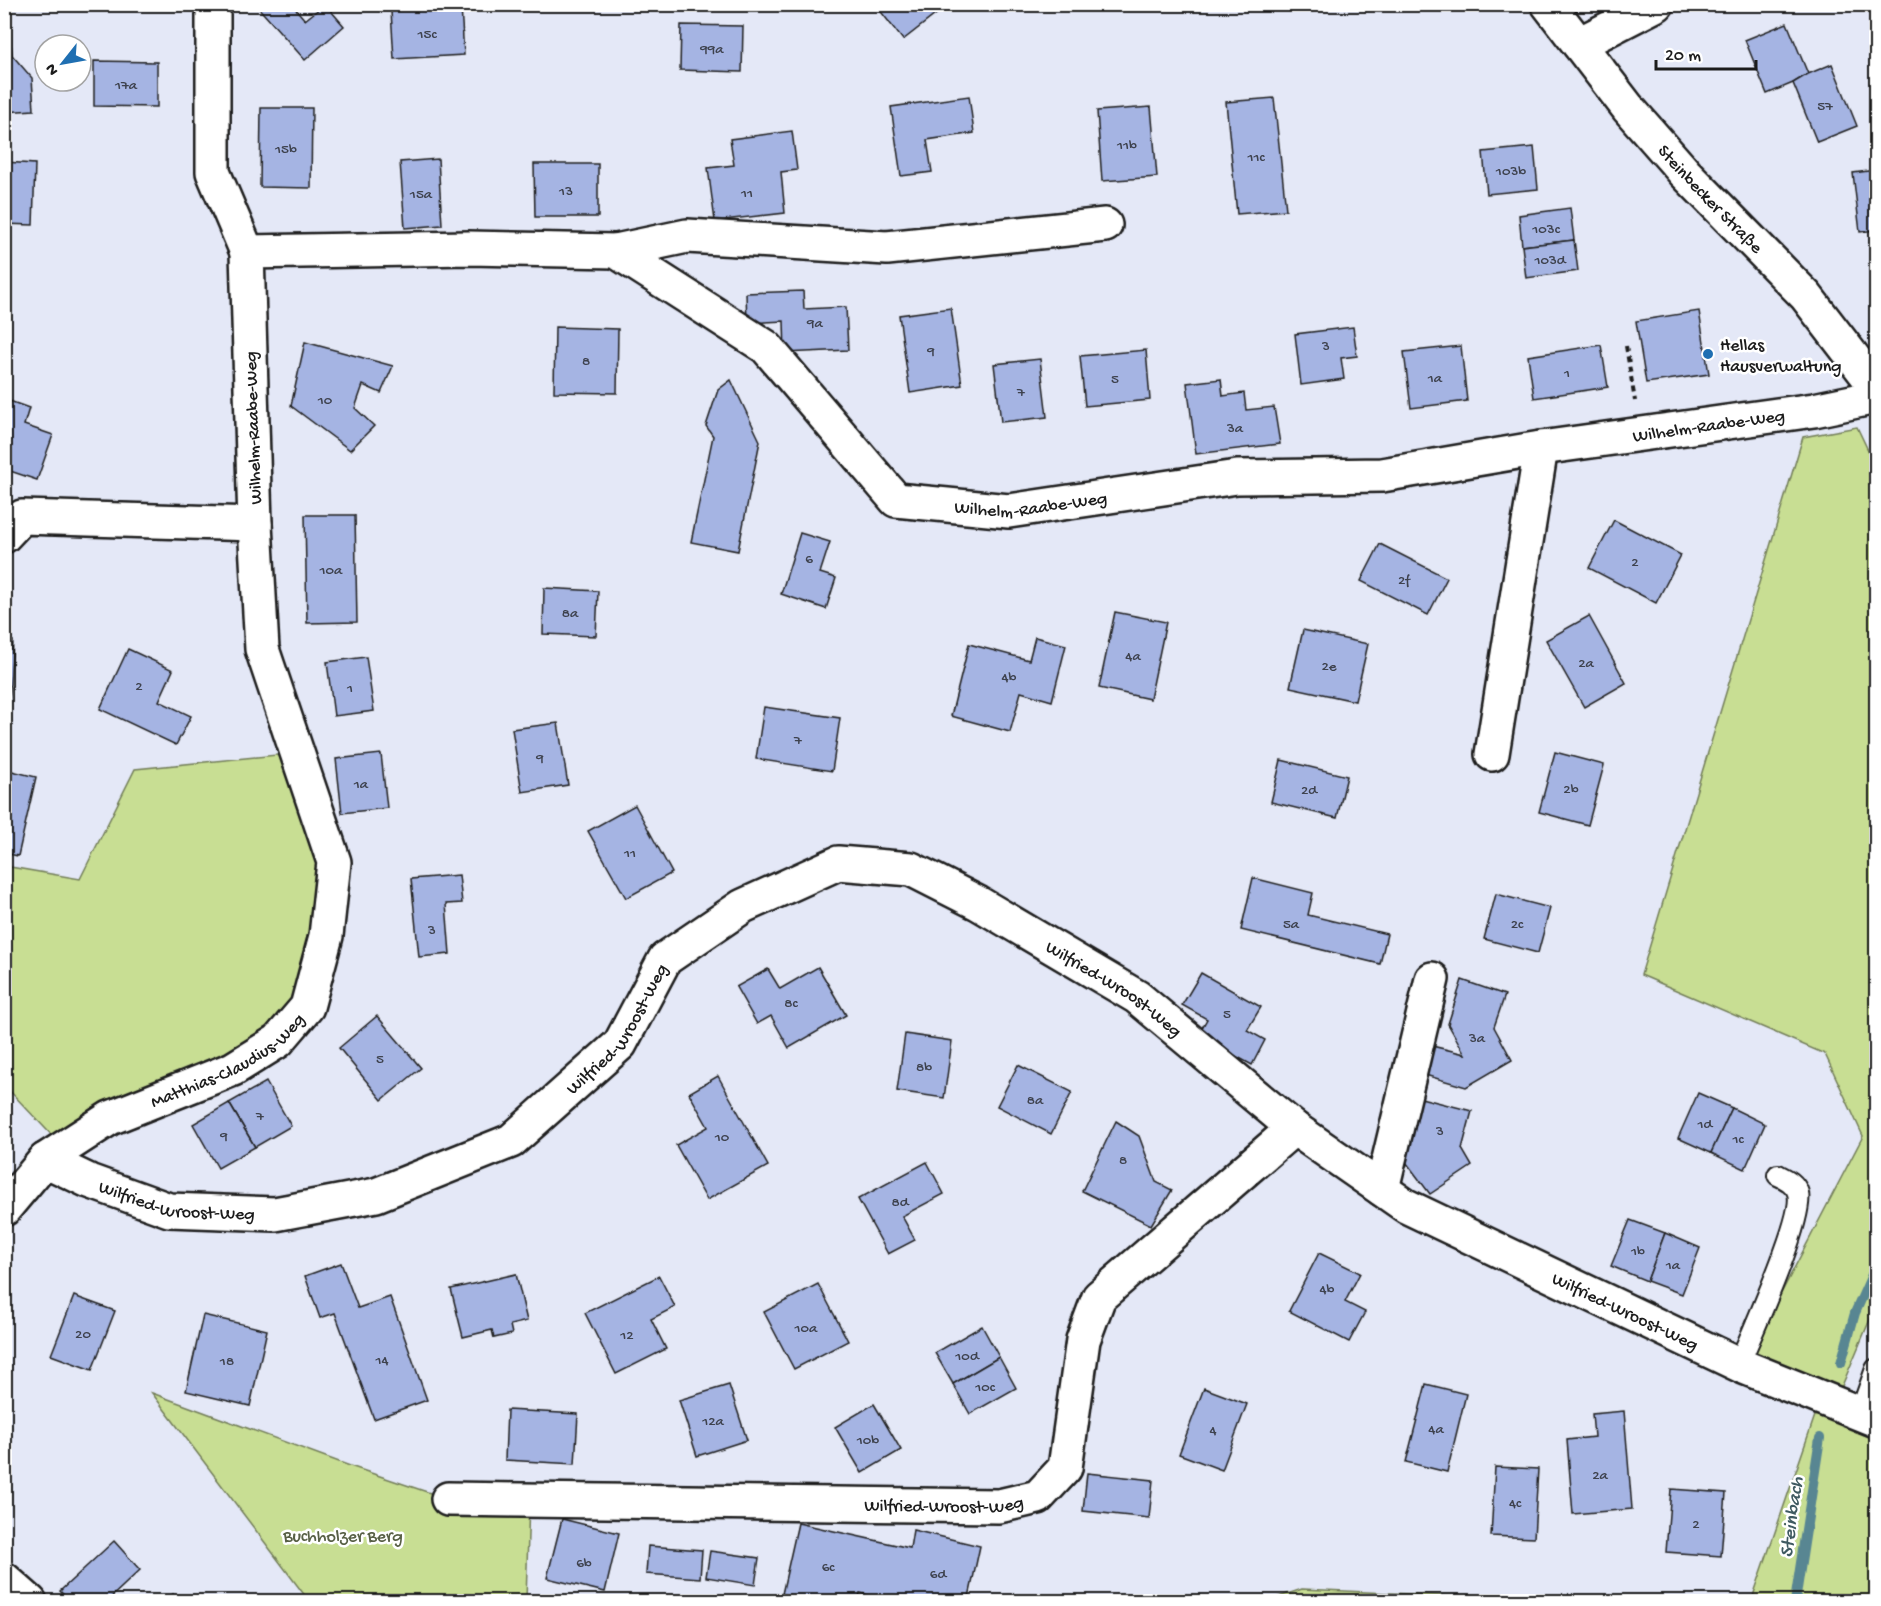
<svg xmlns="http://www.w3.org/2000/svg" width="1881" height="1606" viewBox="0 0 1881 1606" font-family="'Gochi Hand',sans-serif">
<rect width="100%" height="100%" fill="#e4e8f7"/>
<filter id="ink" filterUnits="userSpaceOnUse"><feTurbulence type="fractalNoise" baseFrequency=".0167" numOctaves="2"/><feDisplacementMap in="SourceGraphic" scale="12" xChannelSelector="R" yChannelSelector="G"/><feConvolveMatrix kernelMatrix="1 2 1 2 8 2 1 2 1" color-interpolation-filters="sRGB"/></filter>
<g filter="url(#ink)">
<g fill="#c8de93" stroke="#727d58" stroke-width="1.5">
<path d="M 1857,427 L 1876,467 L 1876,1305 L 1839,1393 L 1749,1355 L 1863,1136 L 1825,1054 L 1641,975 L 1803,437 Z"/>
<path d="M 297,753 L 334,862 L 307,1007 L 64,1148 L 5,1086 L 4,866 L 80,879 L 135,769 Z"/>
<path d="M 152,1393 L 350,1466 L 448,1499 L 529,1500 L 526,1601 L 309,1601 Z"/>
<path d="M 1821,1398 L 1876,1420 L 1876,1601 L 1751,1602 Z"/>
<path d="M 1302,1589 L 1557,1601 L 1267,1601 Z"/>
</g>
<g fill="none" stroke-linecap="round" stroke-linejoin="round">
<g stroke="#588692" stroke-width="10">
<path d="M 1841,1363 L 1855,1313 L 1876,1266"/>
<path d="M 1795,1602 L 1820,1438"/>
</g>
</g>
<g fill="#a5b4e3" stroke="#1c1c1c" stroke-width="1.5">
<path d="M 255,4 L 296,4 L 294,7 L 305,20 L 325,4 L 344,26 L 305,60 Z"/>
<path d="M 875,4 L 935,4 L 940,11 L 903,40 Z"/>
<path d="M 1876,5 L 1876,25 L 1871,6 Z"/>
<path d="M 461,7 L 464,55 L 394,59 L 391,11 Z"/>
<path d="M 1787,23 L 1808,74 L 1793,83 L 1767,94 L 1745,40 Z"/>
<path d="M 681,25 L 743,26 L 742,72 L 680,70 Z"/>
<path d="M 10,28 L 12,55 L 32,78 L 34,110 L 4,112 L 4,29 Z"/>
<path d="M 94,61 L 157,62 L 157,107 L 94,106 Z"/>
<path d="M 1832,64 L 1857,126 L 1817,142 L 1793,83 L 1808,74 Z"/>
<path d="M 969,96 L 974,133 L 927,140 L 932,172 L 901,176 L 891,107 Z"/>
<path d="M 1274,98 L 1286,210 L 1237,214 L 1226,102 Z"/>
<path d="M 1151,107 L 1157,177 L 1102,181 L 1097,111 Z"/>
<path d="M 261,108 L 312,108 L 311,188 L 260,187 Z"/>
<path d="M 792,131 L 797,170 L 781,172 L 785,213 L 715,221 L 708,168 L 734,165 L 730,139 Z"/>
<path d="M 1534,147 L 1538,189 L 1487,194 L 1483,152 Z"/>
<path d="M 438,159 L 442,225 L 405,228 L 400,162 Z"/>
<path d="M 4,162 L 35,164 L 33,225 L 4,224 Z"/>
<path d="M 534,164 L 598,164 L 598,217 L 535,217 Z"/>
<path d="M 1876,170 L 1876,230 L 1860,232 L 1853,173 Z"/>
<path d="M 1570,208 L 1574,240 L 1522,246 L 1519,215 Z"/>
<path d="M 1574,240 L 1578,271 L 1526,278 L 1522,246 Z"/>
<path d="M 803,291 L 804,309 L 846,307 L 848,350 L 785,353 L 784,321 L 747,323 L 746,293 Z"/>
<path d="M 951,308 L 962,385 L 910,393 L 899,315 Z"/>
<path d="M 1699,311 L 1709,374 L 1646,383 L 1636,321 Z"/>
<path d="M 555,327 L 618,329 L 617,393 L 554,392 Z"/>
<path d="M 1353,327 L 1357,356 L 1341,358 L 1344,379 L 1301,385 L 1295,334 Z"/>
<path d="M 305,342 L 393,366 L 381,393 L 363,385 L 355,408 L 374,426 L 350,450 L 291,406 Z"/>
<path d="M 1601,345 L 1608,387 L 1534,398 L 1528,356 Z"/>
<path d="M 1461,346 L 1467,401 L 1411,408 L 1404,352 Z"/>
<path d="M 1146,350 L 1150,400 L 1085,406 L 1080,356 Z"/>
<path d="M 1040,359 L 1047,417 L 1001,422 L 994,364 Z"/>
<path d="M 1221,379 L 1223,396 L 1244,393 L 1246,410 L 1274,407 L 1280,444 L 1196,454 L 1187,383 Z"/>
<path d="M 731,380 L 760,441 L 738,551 L 691,542 L 713,436 L 706,426 L 718,390 Z"/>
<path d="M 4,399 L 29,408 L 24,425 L 53,435 L 37,480 L 4,469 Z"/>
<path d="M 305,515 L 355,515 L 357,622 L 307,623 Z"/>
<path d="M 1614,520 L 1681,555 L 1656,603 L 1589,568 Z"/>
<path d="M 800,533 L 830,542 L 820,573 L 836,578 L 826,609 L 781,594 Z"/>
<path d="M 1380,544 L 1447,578 L 1428,615 L 1361,581 Z"/>
<path d="M 544,588 L 598,591 L 596,636 L 543,634 Z"/>
<path d="M 1115,612 L 1166,622 L 1150,699 L 1099,688 Z"/>
<path d="M 1589,616 L 1626,683 L 1584,707 L 1546,640 Z"/>
<path d="M 1303,630 L 1368,644 L 1355,701 L 1290,687 Z"/>
<path d="M 1035,637 L 1066,645 L 1052,701 L 1021,692 L 1010,732 L 951,716 L 969,644 L 1029,660 Z"/>
<path d="M 4,640 L 13,641 L 8,717 L 4,717 Z"/>
<path d="M 128,649 L 173,670 L 159,701 L 191,716 L 176,745 L 100,709 Z"/>
<path d="M 366,657 L 374,711 L 334,716 L 327,662 Z"/>
<path d="M 764,707 L 840,718 L 832,771 L 756,759 Z"/>
<path d="M 558,723 L 568,785 L 522,792 L 512,729 Z"/>
<path d="M 1555,752 L 1604,765 L 1588,825 L 1539,812 Z"/>
<path d="M 381,754 L 387,808 L 342,813 L 336,759 Z"/>
<path d="M 1281,760 L 1347,776 L 1337,818 L 1271,802 Z"/>
<path d="M 4,769 L 36,777 L 18,856 L 4,853 Z"/>
<path d="M 635,805 L 672,873 L 626,898 L 588,831 Z"/>
<path d="M 459,875 L 462,903 L 446,904 L 450,954 L 419,957 L 411,879 Z"/>
<path d="M 1253,878 L 1313,893 L 1308,915 L 1387,934 L 1380,964 L 1241,930 Z"/>
<path d="M 1496,894 L 1550,908 L 1538,953 L 1484,939 Z"/>
<path d="M 818,967 L 846,1015 L 789,1048 L 771,1016 L 757,1024 L 736,987 L 768,969 L 780,989 Z"/>
<path d="M 1201,973 L 1261,1007 L 1247,1030 L 1265,1040 L 1252,1065 L 1198,1035 L 1207,1019 L 1182,1005 Z"/>
<path d="M 1462,980 L 1505,995 L 1494,1027 L 1512,1060 L 1466,1087 L 1425,1075 L 1432,1046 L 1465,1054 L 1448,1024 Z"/>
<path d="M 377,1016 L 421,1068 L 382,1100 L 339,1048 Z"/>
<path d="M 905,1034 L 952,1041 L 944,1098 L 897,1091 Z"/>
<path d="M 1018,1065 L 1072,1092 L 1051,1134 L 997,1106 Z"/>
<path d="M 718,1076 L 768,1166 L 707,1200 L 676,1145 L 708,1127 L 689,1093 Z"/>
<path d="M 266,1082 L 291,1126 L 255,1147 L 229,1103 Z"/>
<path d="M 1698,1093 L 1732,1108 L 1711,1153 L 1678,1138 Z"/>
<path d="M 1421,1098 L 1472,1111 L 1462,1149 L 1472,1166 L 1430,1194 L 1406,1162 Z"/>
<path d="M 229,1103 L 255,1147 L 218,1168 L 193,1124 Z"/>
<path d="M 1732,1108 L 1765,1124 L 1745,1169 L 1711,1153 Z"/>
<path d="M 1116,1121 L 1139,1136 L 1156,1182 L 1172,1190 L 1151,1225 L 1082,1191 Z"/>
<path d="M 927,1162 L 944,1194 L 902,1216 L 915,1240 L 888,1254 L 858,1199 Z"/>
<path d="M 1630,1220 L 1665,1233 L 1647,1281 L 1611,1266 Z"/>
<path d="M 1665,1233 L 1700,1248 L 1682,1294 L 1647,1281 Z"/>
<path d="M 1319,1253 L 1360,1273 L 1345,1302 L 1365,1312 L 1349,1342 L 1289,1311 Z"/>
<path d="M 341,1263 L 358,1308 L 390,1297 L 427,1400 L 374,1419 L 335,1313 L 320,1318 L 305,1276 Z"/>
<path d="M 516,1274 L 527,1321 L 510,1325 L 512,1334 L 494,1338 L 492,1330 L 463,1337 L 451,1289 Z"/>
<path d="M 659,1276 L 675,1307 L 651,1319 L 666,1349 L 616,1374 L 585,1313 Z"/>
<path d="M 818,1284 L 848,1341 L 794,1369 L 764,1312 Z"/>
<path d="M 74,1296 L 115,1311 L 92,1370 L 51,1355 Z"/>
<path d="M 203,1315 L 267,1330 L 250,1406 L 186,1391 Z"/>
<path d="M 982,1326 L 999,1357 L 953,1384 L 935,1353 Z"/>
<path d="M 999,1357 L 1016,1388 L 970,1414 L 953,1384 Z"/>
<path d="M 1426,1384 L 1466,1394 L 1447,1472 L 1406,1462 Z"/>
<path d="M 729,1385 L 747,1440 L 697,1456 L 679,1400 Z"/>
<path d="M 1204,1388 L 1247,1404 L 1222,1470 L 1179,1454 Z"/>
<path d="M 874,1404 L 901,1450 L 862,1473 L 835,1427 Z"/>
<path d="M 507,1410 L 578,1414 L 575,1464 L 505,1460 Z"/>
<path d="M 1624,1411 L 1632,1509 L 1573,1514 L 1567,1440 L 1594,1437 L 1592,1414 Z"/>
<path d="M 1495,1467 L 1538,1469 L 1534,1538 L 1491,1536 Z"/>
<path d="M 1087,1473 L 1153,1480 L 1149,1518 L 1083,1511 Z"/>
<path d="M 1671,1489 L 1726,1493 L 1721,1556 L 1666,1552 Z"/>
<path d="M 562,1519 L 619,1533 L 605,1592 L 547,1578 Z"/>
<path d="M 798,1523 L 910,1548 L 913,1530 L 980,1546 L 968,1602 L 897,1602 L 860,1593 L 858,1602 L 815,1602 L 782,1594 Z"/>
<path d="M 114,1541 L 140,1570 L 106,1602 L 70,1602 L 60,1591 Z"/>
<path d="M 648,1546 L 702,1550 L 700,1578 L 646,1574 Z"/>
<path d="M 710,1551 L 759,1558 L 755,1585 L 706,1577 Z"/>
<path d="M 173,1594 L 179,1602 L 164,1602 Z"/>
</g>
<g fill="none" stroke-linecap="round" stroke-linejoin="round">
<g stroke="#1c1c1c" stroke-width="24">
<g id="lane">
<path d="M 1739,1364 C 1751,1335 1805,1217 1798,1193 C 1795,1183 1786,1179 1778,1175"/>
<path d="M 1860,1414 L 1876,1369"/>
</g>
</g>
<g stroke="#1c1c1c" stroke-width="38">
<g id="street">
<path d="M 213,4 L 213,172 L 247,252"/>
<path d="M 1579,44 L 1657,4"/>
<path d="M 616,251 L 687,236 L 887,248 L 1105,225"/>
<path d="M 4,536 L 22,517 L 255,524"/>
<path d="M 1492,754 L 1541,448"/>
<path id="s1" d="M 45,1160 L 89,1181 L 169,1210 L 275,1214 L 376,1195 L 511,1141 L 620,1044 L 665,959 L 743,906 L 838,863 L 911,869 L 978,903 L 1137,997 L 1294,1128 L 1406,1206 L 1744,1367 L 1876,1420"/>
<path d="M 1382,1189 L 1432,979"/>
<path id="s2" d="M 4,1209 L 45,1160 L 110,1118 L 233,1069 L 278,1041 L 307,1007 L 326,936 L 334,862 L 262,649 L 255,524 L 247,252 L 469,248 L 616,251 L 766,347 L 896,500 L 1009,511 L 1237,477 L 1382,475 L 1541,448 L 1814,410 L 1876,397"/>
<path id="s3" d="M 448,1499 L 999,1506 L 1038,1497 L 1065,1468 L 1083,1340 L 1099,1297 L 1294,1128"/>
<path d="M 4,1579 L 30,1602"/>
</g>
</g>
<g stroke="#1c1c1c" stroke-width="38">
<g id="secondary">
<path id="s4" d="M 1548,4 L 1628,108 L 1685,173 L 1806,296 L 1876,387"/>
</g>
</g>
<path stroke="#1c1c1c" stroke-width="4" stroke-dasharray="6 4.5" stroke-linecap="butt" d="M 1626,346 L 1635,401"/>
<use href="#lane" stroke="#fff" stroke-width="20"/>
<use href="#street" stroke="#fff" stroke-width="33"/>
<use href="#secondary" stroke="#fff" stroke-width="33"/>
</g>
</g>
<circle fill="#1f6fb2" stroke="#fff" stroke-width="2" cx="1708" cy="354" r="6"/>
<g text-anchor="middle" stroke-width="5" stroke-linejoin="round" paint-order="stroke">
<g font-size="15" fill="#3e424e">
<text x="427" y="38">15c</text>
<text x="712" y="53">99a</text>
<text x="126" y="89">17a</text>
<text x="1825" y="110">57</text>
<text x="1127" y="149">11b</text>
<text x="286" y="153">15b</text>
<text x="1256" y="161">11c</text>
<text x="1511" y="175">103b</text>
<text x="566" y="195">13</text>
<text x="747" y="197">11</text>
<text x="421" y="198">15a</text>
<text x="1546" y="233">103c</text>
<text x="1550" y="264">103d</text>
<text x="815" y="327">9a</text>
<text x="1326" y="350">3</text>
<text x="931" y="355">9</text>
<text x="586" y="365">8</text>
<text x="1567" y="377">1</text>
<text x="1435" y="382">1a</text>
<text x="1115" y="383">5</text>
<text x="1021" y="396">7</text>
<text x="325" y="404">10</text>
<text x="1235" y="432">3a</text>
<text x="809" y="563">6</text>
<text x="1635" y="566">2</text>
<text x="331" y="574">10a</text>
<text x="1404" y="584">2f</text>
<text x="570" y="617">8a</text>
<text x="1133" y="660">4a</text>
<text x="1586" y="667">2a</text>
<text x="1329" y="670">2e</text>
<text x="1009" y="681">4b</text>
<text x="139" y="690">2</text>
<text x="350" y="692">1</text>
<text x="798" y="744">7</text>
<text x="540" y="762">9</text>
<text x="361" y="788">1a</text>
<text x="1571" y="793">2b</text>
<text x="1309" y="794">2d</text>
<text x="630" y="857">11</text>
<text x="1291" y="928">5a</text>
<text x="1517" y="928">2c</text>
<text x="432" y="934">3</text>
<text x="791" y="1007">8c</text>
<text x="1227" y="1018">5</text>
<text x="1477" y="1042">3a</text>
<text x="380" y="1063">5</text>
<text x="924" y="1071">8b</text>
<text x="1035" y="1104">8a</text>
<text x="260" y="1120">7</text>
<text x="1705" y="1128">1d</text>
<text x="1440" y="1135">3</text>
<text x="224" y="1140">9</text>
<text x="722" y="1141">10</text>
<text x="1738" y="1143">1c</text>
<text x="1123" y="1164">8</text>
<text x="900" y="1206">8d</text>
<text x="1638" y="1255">1b</text>
<text x="1673" y="1269">1a</text>
<text x="1327" y="1293">4b</text>
<text x="806" y="1332">10a</text>
<text x="83" y="1338">20</text>
<text x="627" y="1339">12</text>
<text x="967" y="1360">10d</text>
<text x="382" y="1364">14</text>
<text x="227" y="1365">18</text>
<text x="985" y="1391">10c</text>
<text x="713" y="1425">12a</text>
<text x="1436" y="1433">4a</text>
<text x="1213" y="1434">4</text>
<text x="868" y="1444">10b</text>
<text x="1600" y="1479">2a</text>
<text x="1515" y="1507">4c</text>
<text x="1696" y="1528">2</text>
<text x="584" y="1567">6b</text>
<text x="828" y="1571">6c</text>
<text x="938" y="1578">6d</text>
</g>
<g font-size="18" fill="#1c1c1c" stroke="#fff">
<text dy="6" stroke="none"><textPath href="#s4" startOffset="254">Steinbecker Straße</textPath></text>
<text dy="6" stroke="none"><textPath href="#s2" startOffset="2709">Wilhelm-Raabe-Weg</textPath></text>
<text transform="translate(252 428) rotate(-92)" y="6">Wilhelm-Raabe-Weg</text>
<text dy="6" stroke="none"><textPath href="#s2" startOffset="2025">Wilhelm-Raabe-Weg</textPath></text>
<text dy="6" stroke="none"><textPath href="#s1" startOffset="1238">Wilfried-Wroost-Weg</textPath></text>
<text dy="6" stroke="none"><textPath href="#s1" startOffset="644">Wilfried-Wroost-Weg</textPath></text>
<text dy="6" stroke="none"><textPath href="#s2" startOffset="273">Matthias-Claudius-Weg</textPath></text>
<text dy="6" stroke="none"><textPath href="#s1" startOffset="140">Wilfried-Wroost-Weg</textPath></text>
<text dy="6" stroke="none"><textPath href="#s1" startOffset="1846">Wilfried-Wroost-Weg</textPath></text>
<text dy="6" stroke="none"><textPath href="#s3" startOffset="496">Wilfried-Wroost-Weg</textPath></text>
</g>
<g font-size="18" fill="#1c1c1c" stroke="#fff" text-anchor="start">
<text x="1720" y="350">Hellas<tspan x="1720" dy="21">Hausverwaltung</tspan></text>
</g>
<g font-size="18" fill="#586046" stroke="#fff">
<text x="343" y="1541">Buchholzer Berg</text>
</g>
<g font-size="20" font-style="italic" fill="#3f5a61" stroke="#fff">
<text transform="translate(1790 1517) rotate(-82)" y="7">Steinbach</text>
</g>
</g>
<rect width="1881" height="1606" fill="none" stroke="#fff" stroke-width="24"/>
<rect x="12" y="12" width="1857" height="1582" fill="none" stroke="#1c1c1c" stroke-width="2" filter="url(#ink)"/>
<g transform="translate(63 63) rotate(239)"><circle r="28" fill="#ffffff" stroke="#a4a4a4" stroke-width="1.5"/>
<path d="M0-4.5L10 22L0 15L-10 22Z" fill="#1f6fb2"/>
<text y="-9" font-size="16" font-weight="bold" text-anchor="middle" fill="#1c1c1c">N</text>
</g>
<path d="M1656 60v9h100v-9" fill="none" stroke="#1c1c1c" stroke-width="3"/>
<text x="1665" y="60" font-size="18" fill="#1c1c1c" stroke="#ffffff" stroke-width="4.5" paint-order="stroke">20 m</text>
</svg>
